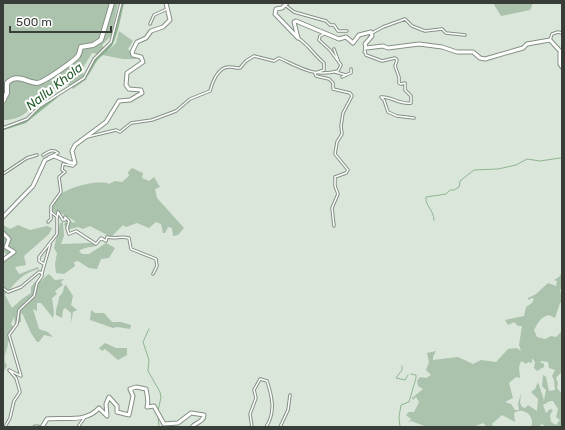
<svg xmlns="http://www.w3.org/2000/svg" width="565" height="430" viewBox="0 0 565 430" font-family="Rubik,sans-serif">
<rect width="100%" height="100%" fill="#dae6da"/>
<g fill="#abc2ac" fill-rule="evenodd">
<path d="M 3,3 L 110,3 L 102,30 L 112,3 L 118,3 L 111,36 L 102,45 L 108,51 L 116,43 L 119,31 L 133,41 L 128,49 L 136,59 L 123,59 L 92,53 L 81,71 L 87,79 L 73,89 L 65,82 C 57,87 49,92 42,98 C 27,110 24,120 3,120 Z"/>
<path d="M 493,3 L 533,3 L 530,10 L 501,16 Z"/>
<path d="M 132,168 L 143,173 L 142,178 L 149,181 L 154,177 L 160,187 L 155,189 L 157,198 L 184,228 L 178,235 L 173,236 L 172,228 L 168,227 L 165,233 L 163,233 L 161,224 L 156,222 L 149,228 L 137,223 L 126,227 L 123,225 L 111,237 L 90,226 L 83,229 L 78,227 L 67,230 L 64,224 L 68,220 L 74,223 L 75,221 L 57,211 L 55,213 L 51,208 C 53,204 56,199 60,195 C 68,187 100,179 109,184 L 115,181 L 122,182 L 129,176 L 128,172 Z"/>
<path d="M 63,222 L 64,236 L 61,244 L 91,243 L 97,245 C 93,248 85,246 79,251 L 82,254 L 89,254 L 106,243 L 115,248 L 109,258 L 101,259 L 97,269 L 89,268 L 78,261 L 74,262 L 75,266 L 64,274 L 56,273 L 55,264 L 57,253 L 54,248 L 60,223 Z"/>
<path d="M 3,225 L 10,229 L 18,225 L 30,230 L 47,226 L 52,228 L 49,234 L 24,256 L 26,265 L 15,267 L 19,274 L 38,267 L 39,269 C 22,273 16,282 5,295 L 12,308 L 22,299 L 31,293 L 31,287 L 35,282 L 40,282 L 47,275 L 49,274 L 55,280 L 64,279 L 61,282 L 63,285 L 55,291 L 57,294 L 52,298 L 54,313 L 53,318 L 41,303 L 37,303 L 37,311 L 33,309 L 39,329 L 48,332 L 53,337 L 44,335 L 39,342 L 37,342 L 31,333 L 23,315 L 21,313 L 21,322 L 15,324 L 14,317 L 11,324 L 14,328 L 9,335 L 11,340 L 8,342 C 8,351 1,357 7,366 L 3,373 L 3,263 L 7,255 L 3,251 Z"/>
<path d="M 562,272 L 562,289 L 560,289 L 562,302 L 560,303 L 555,318 L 549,315 C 540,317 538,323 534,330 L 537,337 L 545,339 L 551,336 L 556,337 L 562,331 L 562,371 L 556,378 L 558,383 L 557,388 L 562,394 L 561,427 L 546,427 L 542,424 L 538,427 L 531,427 C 536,416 523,406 514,413 L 515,422 L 502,415 L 492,424 L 494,427 L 482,427 L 486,426 L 483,423 L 473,427 L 429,426 L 427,427 L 411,421 L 408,423 L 411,419 L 406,415 L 409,412 L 414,412 L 419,402 L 416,397 L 413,400 L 412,398 L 423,389 L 418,386 L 417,381 L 420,377 L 426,378 L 431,375 L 426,370 L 429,362 L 427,353 L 436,351 L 433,357 L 433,360 L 458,357 L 473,364 L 481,360 L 496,362 L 508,349 L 517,348 L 521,351 L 519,345 L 522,326 L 518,326 L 514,322 L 508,325 L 505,320 L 524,316 L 526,307 L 532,303 L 534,299 L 532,298 L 528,300 L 528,298 L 536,294 L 548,283 L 556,286 L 557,281 L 554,280 L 559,277 ZM 532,358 L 535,362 L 534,368 L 537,371 L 544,367 L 544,364 L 540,362 L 541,361 L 548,362 L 549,368 L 555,370 L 552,376 L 554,380 L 555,390 L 549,391 L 546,377 L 543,375 L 542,386 L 546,390 L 544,400 L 538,382 L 535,389 L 531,392 L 538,399 L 537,411 L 528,405 L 525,408 L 522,407 L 520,403 L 521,393 L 518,404 L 519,410 L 515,410 L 511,404 L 505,402 L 513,398 L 509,383 L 516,377 L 520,378 C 520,371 517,366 522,361 L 526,364 L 528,362 L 532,363 ZM 550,401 L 553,401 L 558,409 L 556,417 L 560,420 L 556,425 L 551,422 L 550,415 L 553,410 L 550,409 L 546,413 L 543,405 Z"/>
<path d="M 66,285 L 73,296 L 71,305 L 77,310 L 73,312 L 71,323 L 71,313 L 65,308 L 63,310 L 62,318 L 56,315 C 55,308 59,304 59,297 L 63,292 L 64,286 Z"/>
<path d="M 91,310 L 95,313 L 104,313 L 112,322 L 121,322 L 131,325 L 130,329 L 117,327 L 113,328 L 90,320 Z"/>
<path d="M 105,343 L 116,348 L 127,348 L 127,355 L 118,360 L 105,349 L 102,351 L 99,348 Z"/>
</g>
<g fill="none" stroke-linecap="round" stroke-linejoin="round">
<g stroke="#8fb591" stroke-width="1">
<path d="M 434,220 C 434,210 425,206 426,197 L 446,194 L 450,190 L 454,190 L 459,187 L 460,181 L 474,170 L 498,169 L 516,165 L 527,159 L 540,161 L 560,158 L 562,159"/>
<path d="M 149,329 L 143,342 L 149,360 L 148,371 L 160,392 L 161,397 L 158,411"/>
<path d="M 402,366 L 402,370 L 396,378 L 405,380 L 408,375"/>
<path d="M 158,416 L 159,427"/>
<path d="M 400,427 L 399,417 L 401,405 L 409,402 L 416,378 L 416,375 L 411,374"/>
</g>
<g stroke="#8fb591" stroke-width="2.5">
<path d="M 77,83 C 88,78 89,70 96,60 C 100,54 108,51 111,45 C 118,32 119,16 123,3"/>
<path d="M 3,129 L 25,122 L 56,97"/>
</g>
<g stroke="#849085" stroke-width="3.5">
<g id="street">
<path d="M 285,5 L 294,12 L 326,21 L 330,25 L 334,25 L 338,31 L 347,31"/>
<path d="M 150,24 L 154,15 L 167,9"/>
<path d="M 372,33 L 383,27 L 405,19 L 412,26 L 425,31 L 442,29 L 446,33 L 465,35"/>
<path d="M 298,38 C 309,45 314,55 324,63 L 324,70 L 315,73"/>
<path d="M 550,40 L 552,34 L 558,32 L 562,33"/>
<path d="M 334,49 L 338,60"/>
<path d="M 364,52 L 365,52 L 365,48"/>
<path d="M 365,52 L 366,55 L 382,61 L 395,58 L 397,60 L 395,66 L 399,77 L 399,83 L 401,84 L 405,83 L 405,90 L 411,96 L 411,103 C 400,105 391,96 381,97 L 384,100 L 388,112 L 397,116 L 414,118"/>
<path d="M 335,72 L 346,75 L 342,77"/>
<path d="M 315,73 L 316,76 L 329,79 L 333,83 L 333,89 L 350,93 L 352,96 L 343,113 L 341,126 L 342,134 L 337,142 L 335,154 L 348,170 L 346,173 L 335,177 L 335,186 L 338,194 L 332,208 L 334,226"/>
<path d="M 346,75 L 351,73 L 351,69"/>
<path d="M 3,128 L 27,119 L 40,106 L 84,78 L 94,59 L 111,42 L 121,3"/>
<path d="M 87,137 L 116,130 L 120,132 L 131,123 L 152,120 L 176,111 L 190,99 L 210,91 C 212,83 218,66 230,67 C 234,67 235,68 240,68 L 246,61 L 254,56 L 274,61 L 279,58 C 301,68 313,77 338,71 L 341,65 L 330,50 L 319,40 L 320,36 L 324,34"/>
<path d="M 43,155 C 48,152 53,148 58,153 L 49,157"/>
<path d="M 3,174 L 27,158 L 37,155"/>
<path d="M 57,217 L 58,212 L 63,220 L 65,220 L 65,217 L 69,221 L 67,228 L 69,234 L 76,231 L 96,244 L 101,238 L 106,241 L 107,237 C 115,239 121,236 129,238 L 131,249 L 156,259 L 157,266 L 153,274"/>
<path d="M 48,222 L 51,219 L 51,206 L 61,192 L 59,177 L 65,172 L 62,170 L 63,164 L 73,166 L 75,163"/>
<path d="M 44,264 L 39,261 L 39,257 L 57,234 L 57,217 L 51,212"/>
<path d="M 42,273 L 50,245"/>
<path d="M 3,288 L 8,292 L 21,287 L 39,272 L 42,273 L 42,276 L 37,283 L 34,296 L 19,310 L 17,324 L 9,335 L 21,376 L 9,370 L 16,378 L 20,392 L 14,401 L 10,418 L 5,427"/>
<path d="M 78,427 L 85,417"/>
<path d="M 252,427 L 250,414 L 256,398 L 254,390 L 260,379 L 267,381 C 272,396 276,412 266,427"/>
<path d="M 280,427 L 288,410 L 290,395"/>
</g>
</g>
<g stroke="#849085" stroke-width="5">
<g id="secondary">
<path d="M 287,3 L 282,8 L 276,9 L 275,14 L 298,38 L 294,22 L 296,21 L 339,39 L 346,37 L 353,43 L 359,35 L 371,32 L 372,36 L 365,44 L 366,48 L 383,46 L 388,48 L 419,44 L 442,47 L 457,52 L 473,52 L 480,58 L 485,59 L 523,48 L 527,44 L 550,40 L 560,51 L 560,64 L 562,67"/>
<path d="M 3,217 L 33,186 L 45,160 L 54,156 L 71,163 L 75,163 L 72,151 L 75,145 L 106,122 L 119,101 L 130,100 L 142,93 L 141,90 L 129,89 L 126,85 L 127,73 L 143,62 L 141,57 L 133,55 L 132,52 L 137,42 L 146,38 L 151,31 L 163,27 L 170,20 L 166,3"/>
<path d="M 3,233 L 9,239 L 6,247 L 14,252 L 3,260"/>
<path d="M 35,427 L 38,427"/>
<path d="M 42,427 L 47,419 C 65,417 86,423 99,408 L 107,416 L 106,404 L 109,397 L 117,406 L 117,412 L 129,415 L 133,396 L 130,389 L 136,387 L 146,389 C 147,395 149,401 147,407 L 154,406 L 164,424 L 178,423 L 191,413 L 204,415 C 204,422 196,422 192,427"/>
</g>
</g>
<g stroke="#849085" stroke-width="6">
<path id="primary" d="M 3,101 L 7,93 L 7,83 C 17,73 26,82 37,83 C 43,83 74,61 78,56 C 80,53 80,50 81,47 L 93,45 L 101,40 L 112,3"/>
</g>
<use href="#street" stroke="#fff" stroke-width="1.5"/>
<use href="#secondary" stroke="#fff" stroke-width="3"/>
<use href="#primary" stroke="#fff" stroke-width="4"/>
</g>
<g text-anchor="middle" stroke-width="4" stroke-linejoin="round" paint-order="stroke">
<g font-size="13" font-style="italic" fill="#275f2f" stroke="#fff">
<text transform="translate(54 86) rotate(-38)" y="5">Nallu Khola</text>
</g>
</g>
<rect width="565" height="430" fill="none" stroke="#383d38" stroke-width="8"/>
<path d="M10 26v6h101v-6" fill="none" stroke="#383d38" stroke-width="2"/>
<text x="16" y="26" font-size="12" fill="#383d38" stroke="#ffffff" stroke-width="3" paint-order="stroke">500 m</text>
</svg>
